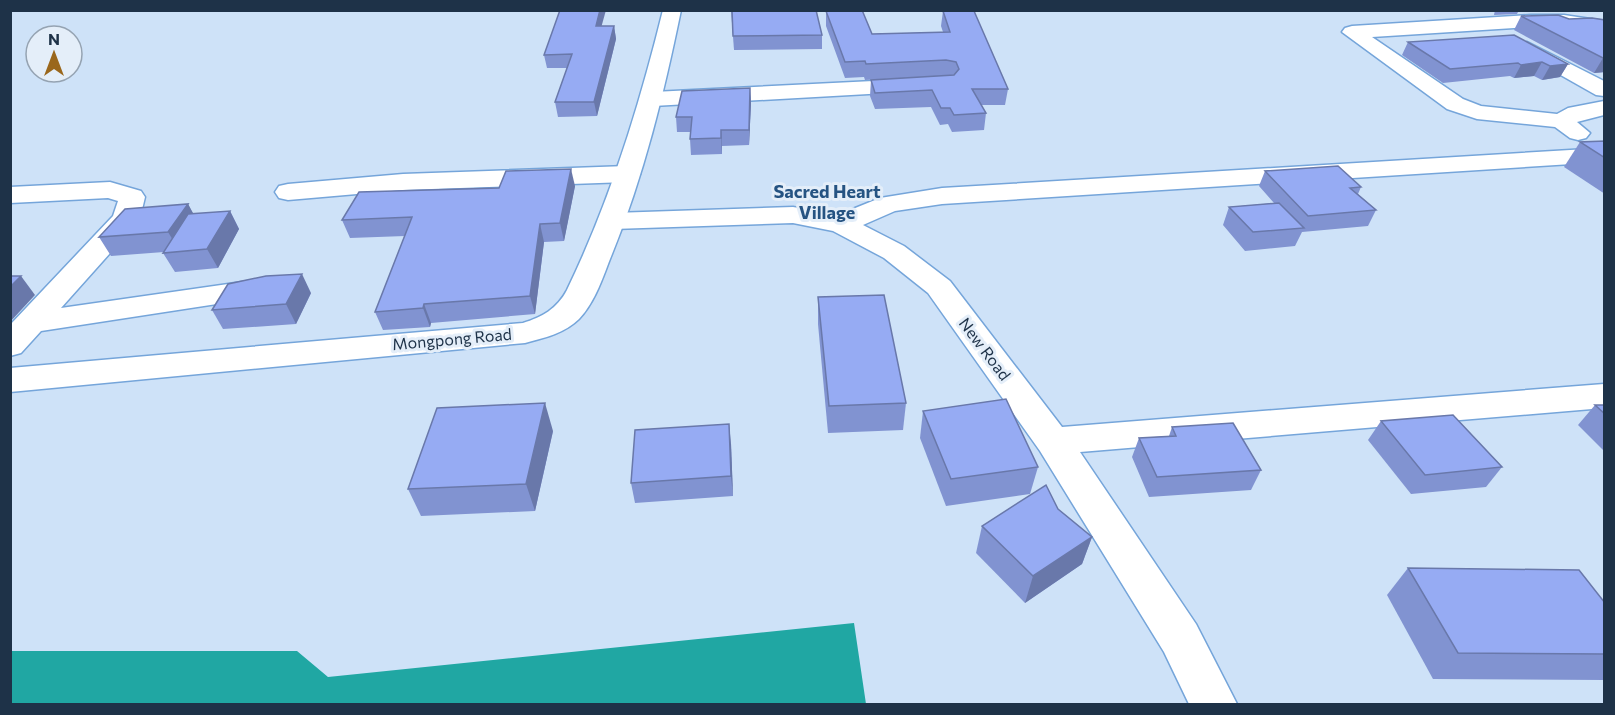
<svg xmlns="http://www.w3.org/2000/svg" width="1615" height="715" viewBox="0 0 1615 715" font-family="Commissioner,sans-serif">
<rect width="100%" height="100%" fill="#cee2f8"/>
<path fill="#20a7a3" d="M 854,623 L 866,704 L 11,704 L 11,651 L 297,651 L 328,677 Z"/>
<g fill="none" stroke-linecap="round" stroke-linejoin="round">
<g stroke="#75a5da" stroke-width="3">
<g id="minor">
<path d="M 1531,15 L 1564,15 L 1604,21 L 1604,33 L 1564,27 L 1531,27 L 1372,37 L 1463,99 L 1481,106 L 1557,114 L 1568,108 L 1604,101 L 1604,115 L 1577,122 L 1590,133 L 1586,138 L 1578,140 L 1570,138 L 1555,127 L 1477,119 L 1447,109 L 1342,32 L 1345,28 L 1352,26 Z"/>
<path d="M 1527,42 L 1604,81 L 1604,96 L 1596,95 L 1520,52 L 1517,48 L 1520,44 Z"/>
<path d="M 914,79 L 922,81 L 925,86 L 922,91 L 653,106 L 645,104 L 642,99 L 645,94 L 653,92 Z"/>
<path d="M 1604,148 L 1604,162 L 942,204 L 895,211 L 863,225 L 904,246 L 950,281 L 1062,427 L 1604,384 L 1604,408 L 1080,452 L 1196,624 L 1237,704 L 1189,704 L 1164,652 L 1040,451 L 928,293 L 884,258 L 833,231 L 793,223 L 613,229 L 603,227 L 599,221 L 603,215 L 613,213 L 793,207 L 838,215 L 880,198 L 942,188 Z"/>
<path d="M 627,166 L 636,169 L 640,174 L 636,179 L 627,182 L 403,190 L 288,200 L 279,198 L 275,192 L 279,186 L 288,184 L 403,174 Z"/>
<path d="M 110,182 L 141,191 L 145,197 L 140,218 L 136,224 L 61,308 L 263,279 L 274,282 L 278,288 L 274,294 L 263,297 L 41,331 L 21,353 L 10,356 L 10,325 L 113,216 L 118,201 L 108,198 L 10,203 L 10,187 Z"/>
</g>
</g>
<g stroke="#75a5da" stroke-width="3">
<path id="major" d="M 663,10 L 681,10 C 664,93 644,175 612,254 C 603,276 596,301 579,319 C 565,333 544,338 525,343 L 10,392 L 10,368 L 523,323 C 542,317 557,309 567,290 C 610,201 639,107 663,10 Z"/>
</g>
<use href="#minor" fill="#fff" fill-rule="evenodd"/>
<use href="#major" fill="#fff" fill-rule="evenodd"/>
</g>
<g fill="#8193d1">
<path d="M 731,10 L 822,35 L 822,49 L 734,50 Z"/>
<path d="M 1495,10 L 1519,10 L 1517,14 L 1494,15 Z"/>
<path d="M 826,11 L 872,34 L 943,32 L 941,26 L 943,11 L 1008,89 L 1005,105 L 981,105 L 986,113 L 984,130 L 952,132 L 948,124 L 940,125 L 931,107 L 875,109 L 870,96 L 871,80 L 944,76 L 865,80 L 864,77 L 845,78 L 826,26 Z"/>
<path d="M 1521,16 L 1569,19 L 1605,20 L 1605,72 L 1594,73 L 1514,30 Z"/>
<path d="M 602,26 L 614,26 L 616,39 L 597,116 L 558,117 L 555,102 L 567,68 L 547,68 L 544,55 Z"/>
<path d="M 1408,42 L 1568,64 L 1560,77 L 1542,80 L 1534,76 L 1514,78 L 1510,76 L 1443,83 L 1402,55 Z"/>
<path d="M 750,88 L 751,103 L 749,145 L 722,146 L 722,154 L 691,155 L 690,139 L 690,132 L 677,132 L 676,117 Z"/>
<path d="M 1605,141 L 1605,194 L 1564,167 L 1580,142 Z"/>
<path d="M 1265,171 L 1361,187 L 1358,194 L 1376,210 L 1368,226 L 1302,232 L 1295,246 L 1245,251 L 1223,225 L 1229,207 L 1274,203 L 1259,186 Z"/>
<path d="M 575,186 L 564,241 L 544,242 L 535,314 L 431,323 L 430,327 L 383,330 L 375,312 L 405,236 L 350,238 L 342,220 Z"/>
<path d="M 188,204 L 193,214 L 230,211 L 239,229 L 218,268 L 175,272 L 163,253 L 164,252 L 111,256 L 99,237 Z"/>
<path d="M 311,293 L 296,324 L 223,329 L 212,310 Z"/>
<path d="M 818,297 L 906,403 L 903,430 L 828,433 L 818,324 Z"/>
<path d="M 1595,405 L 1605,405 L 1605,452 L 1578,425 Z"/>
<path d="M 923,411 L 1038,467 L 1030,494 L 946,506 L 920,438 Z"/>
<path d="M 1381,421 L 1502,467 L 1486,487 L 1411,494 L 1368,440 Z"/>
<path d="M 1172,427 L 1261,470 L 1251,490 L 1149,497 L 1132,457 L 1139,438 L 1169,436 Z"/>
<path d="M 553,431 L 535,511 L 421,516 L 408,489 Z"/>
<path d="M 731,444 L 733,496 L 635,503 L 631,483 Z"/>
<path d="M 1058,509 L 1092,537 L 1082,564 L 1025,603 L 976,553 L 982,526 Z"/>
<path d="M 1408,568 L 1605,603 L 1605,680 L 1433,679 L 1387,595 Z"/>
</g>
<g fill="#6978aa">
<path d="M 600,10 L 606,10 L 598,39 L 596,26 Z"/>
<path d="M 614,26 L 616,39 L 597,116 L 594,102 Z"/>
<path d="M 1603,58 L 1605,58 L 1605,72 L 1594,73 Z"/>
<path d="M 1542,62 L 1534,76 L 1514,78 L 1521,65 Z"/>
<path d="M 1568,64 L 1560,77 L 1542,80 L 1550,66 Z"/>
<path d="M 750,88 L 751,103 L 749,145 L 749,130 Z"/>
<path d="M 721,130 L 722,146 L 722,154 L 721,138 Z"/>
<path d="M 571,169 L 575,186 L 564,241 L 560,223 Z"/>
<path d="M 188,204 L 198,222 L 179,250 L 168,232 Z"/>
<path d="M 230,211 L 239,229 L 218,268 L 207,249 Z"/>
<path d="M 540,224 L 544,242 L 535,314 L 530,296 Z"/>
<path d="M 302,274 L 311,293 L 296,324 L 286,304 Z"/>
<path d="M 21,276 L 35,295 L 10,322 L 10,287 Z"/>
<path d="M 424,304 L 431,323 L 430,327 L 423,308 Z"/>
<path d="M 545,403 L 553,431 L 535,511 L 526,484 Z"/>
<path d="M 729,424 L 731,444 L 733,496 L 731,476 Z"/>
<path d="M 1092,537 L 1082,564 L 1025,603 L 1033,576 Z"/>
</g>
<g fill="#96abf3" stroke="#6978aa" stroke-width="1.5">
<path d="M 560,10 L 600,10 L 596,26 L 614,26 L 594,102 L 555,102 L 572,54 L 544,55 Z"/>
<path d="M 732,10 L 816,10 L 822,35 L 733,36 Z"/>
<path d="M 862,10 L 872,34 L 950,32 L 943,11 L 974,11 L 1008,89 L 972,89 L 986,113 L 954,115 L 950,108 L 941,108 L 932,90 L 875,93 L 871,80 L 954,75 L 959,69 L 956,62 L 946,60 L 866,64 L 865,61 L 845,62 L 826,11 Z"/>
<path d="M 1558,15 L 1569,19 L 1592,18 L 1605,20 L 1605,58 L 1603,58 L 1521,16 Z"/>
<path d="M 1514,35 L 1568,64 L 1550,66 L 1542,62 L 1521,65 L 1518,63 L 1450,69 L 1408,42 Z"/>
<path d="M 750,88 L 749,130 L 721,130 L 721,138 L 690,139 L 692,117 L 676,117 L 682,91 Z"/>
<path d="M 1605,141 L 1605,158 L 1580,142 Z"/>
<path d="M 1338,166 L 1361,187 L 1350,188 L 1376,210 L 1308,216 L 1265,171 Z"/>
<path d="M 571,169 L 560,223 L 540,224 L 530,296 L 424,304 L 423,308 L 375,312 L 412,217 L 342,220 L 359,192 L 499,188 L 506,171 Z"/>
<path d="M 1279,203 L 1304,228 L 1253,232 L 1229,207 Z"/>
<path d="M 188,204 L 168,232 L 99,237 L 125,209 Z"/>
<path d="M 230,211 L 207,249 L 163,253 L 188,214 Z"/>
<path d="M 302,274 L 286,304 L 212,310 L 228,284 L 266,276 Z"/>
<path d="M 10,276 L 21,276 L 10,287 Z"/>
<path d="M 884,295 L 906,403 L 829,406 L 818,297 Z"/>
<path d="M 1006,399 L 1038,467 L 951,479 L 923,411 Z"/>
<path d="M 545,403 L 526,484 L 408,489 L 437,408 Z"/>
<path d="M 1595,405 L 1605,405 L 1605,414 Z"/>
<path d="M 1453,415 L 1502,467 L 1425,475 L 1381,421 Z"/>
<path d="M 1233,423 L 1261,470 L 1157,477 L 1139,438 L 1176,436 L 1172,427 Z"/>
<path d="M 729,424 L 731,476 L 631,483 L 635,430 Z"/>
<path d="M 1046,485 L 1058,509 L 1092,537 L 1033,576 L 982,526 Z"/>
<path d="M 1408,568 L 1579,570 L 1605,603 L 1605,654 L 1458,653 Z"/>
</g>
<g text-anchor="middle" stroke-width="6" stroke-linejoin="round" paint-order="stroke">
<g font-size="16" fill="#1e3248" stroke="#e4eef9">
<text transform="translate(452 339) rotate(-5)" y="6">Mongpong Road</text>
<text transform="translate(985 349) rotate(53)" y="6">New Road</text>
</g>
<g font-size="18" font-weight="bold" fill="#255382" stroke="#e4eef9">
<text x="827" y="198">Sacred Heart<tspan x="827" dy="21">Village</tspan></text>
</g>
</g>
<rect width="1615" height="715" fill="none" stroke="#1e3248" stroke-width="24"/>
<g transform="translate(54 54)"><circle r="28" fill="#e4eef9" stroke="#95a3b2" stroke-width="1.5"/>
<path d="M0-4.5L10 22L0 15L-10 22Z" fill="#9a671c"/>
<text y="-9" font-size="16" font-weight="bold" text-anchor="middle" fill="#1e3248">N</text>
</g>
</svg>
